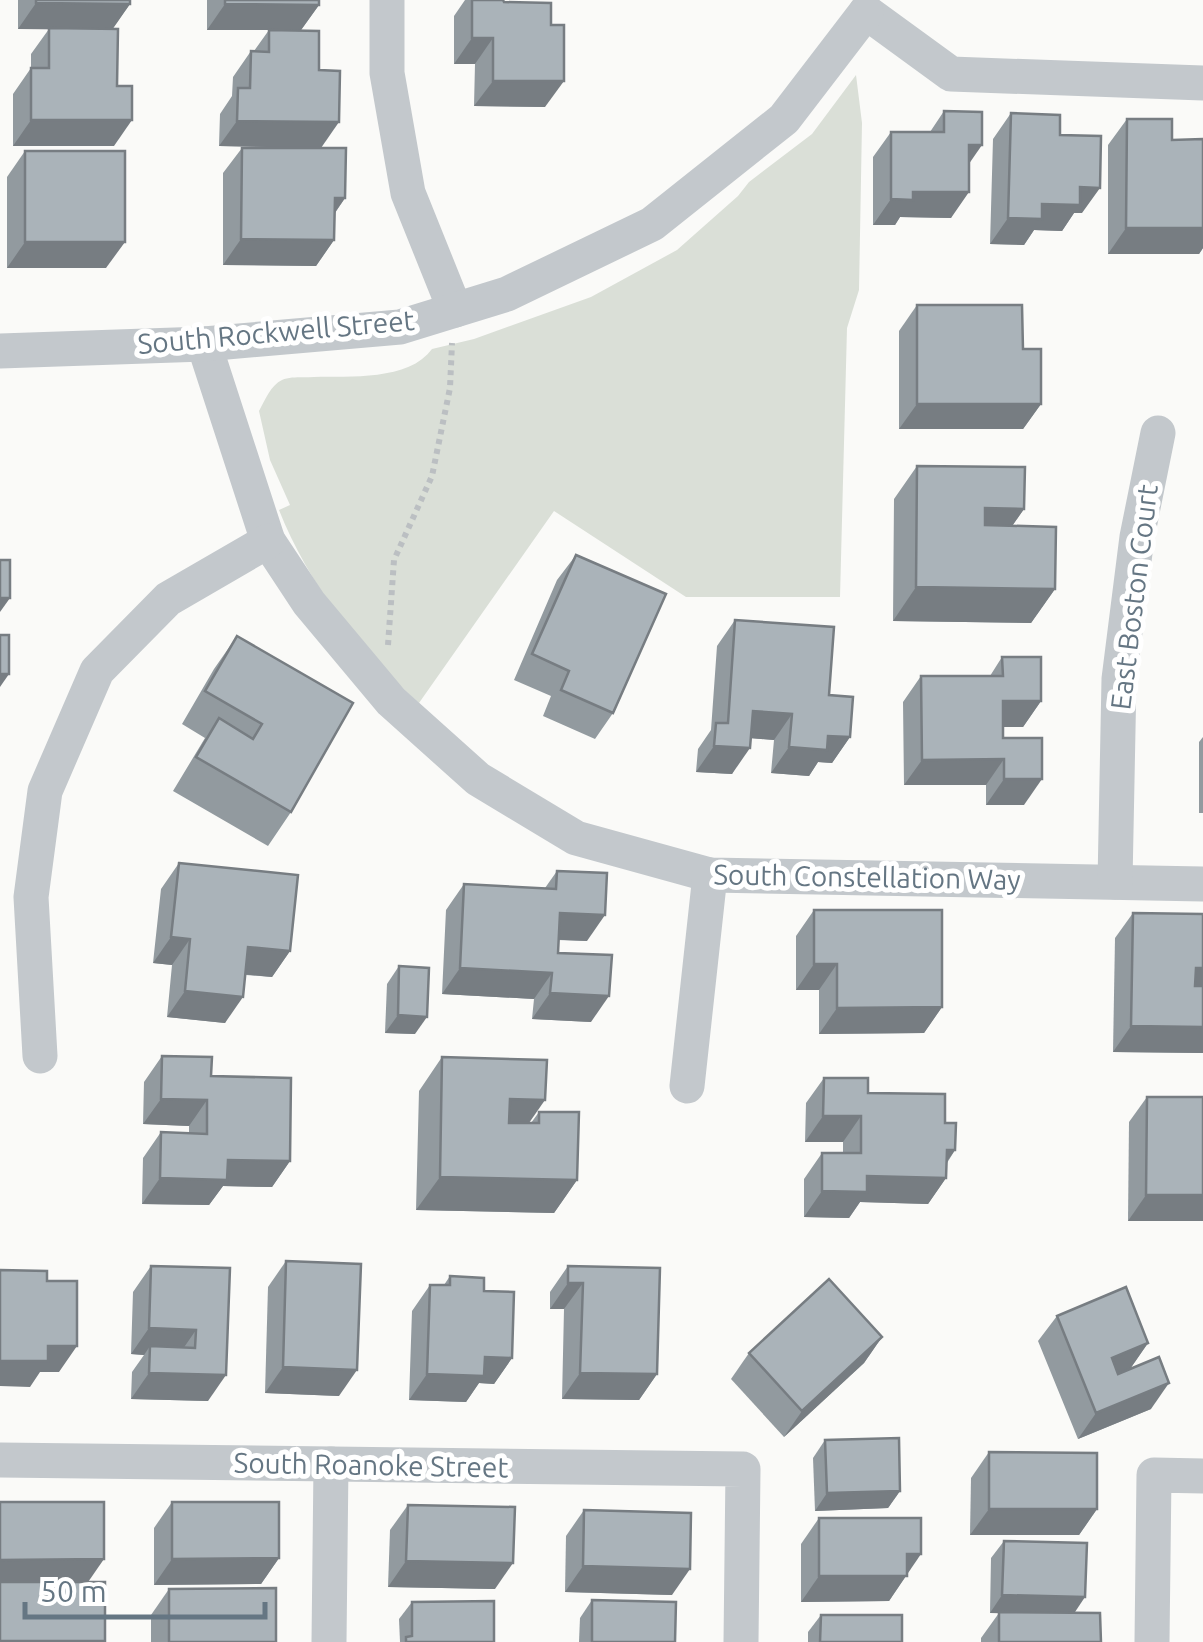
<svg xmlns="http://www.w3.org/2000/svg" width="1203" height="1642" viewBox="0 0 1203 1642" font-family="Ubuntu,sans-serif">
<rect width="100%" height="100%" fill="#fafaf8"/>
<path fill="#dadfd7" d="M 856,75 L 862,123 L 859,290 L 847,328 L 840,597 L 686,597 L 554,511 L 419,703 C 360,652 308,583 279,510 L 290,505 L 270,460 L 259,411 C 265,400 271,385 282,380 C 291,376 304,378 314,377 C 349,376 409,381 432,349 L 474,339 L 591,297 L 677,250 L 738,196 L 749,182 L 812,134 Z"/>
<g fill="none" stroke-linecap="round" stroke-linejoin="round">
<path stroke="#bbbfc2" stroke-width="6" stroke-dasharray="5 5" stroke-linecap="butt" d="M 388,645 L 394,560 L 432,476 L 450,388 L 452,343"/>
<g stroke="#c3c8cc" stroke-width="35">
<path d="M 387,0 L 387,73 L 408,193 L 455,310"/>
<path d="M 866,12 L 951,74 L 1203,83"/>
<path d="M 204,344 L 268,541 L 309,603 L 391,701 L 478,779 L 576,838 L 710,875 L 1203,884"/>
<path d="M 0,351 L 204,344 L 400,327 L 507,294 L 652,224 L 784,119 L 866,12"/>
<path d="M 1115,882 L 1119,679 L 1137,537 L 1158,433"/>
<path d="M 40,1056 L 31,897 L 45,791 L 97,671 L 168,599 L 268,541"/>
<path d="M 687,1086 L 710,875"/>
<path d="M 0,1460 L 743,1469 L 741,1642"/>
<path d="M 329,1642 L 331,1464"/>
<path d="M 1152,1642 L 1154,1475 L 1203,1476"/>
</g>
</g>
<g fill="#929a9f">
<path d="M 18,0 L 130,0 L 130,4 L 112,29 L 114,146 L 13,146 L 13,94 L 31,68 L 31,54 L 49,29 L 18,29 Z"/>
<path d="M 207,0 L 319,0 L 319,5 L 301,30 L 319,70 L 321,148 L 219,146 L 220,114 L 232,96 L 233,77 L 251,51 L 254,51 L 269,30 L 207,30 Z"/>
<path d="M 465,0 L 503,0 L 545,107 L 474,106 L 475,64 L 454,64 L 454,16 Z"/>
<path d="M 944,111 L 969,164 L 951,218 L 900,217 L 895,225 L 873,225 L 873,157 L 891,132 L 930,132 Z"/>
<path d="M 1011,113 L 1060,135 L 1082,213 L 1074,213 L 1062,231 L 1034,230 L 1024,245 L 990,244 L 993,139 Z"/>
<path d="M 1127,119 L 1172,140 L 1203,139 L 1203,248 L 1199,254 L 1108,254 L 1108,145 Z"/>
<path d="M 242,148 L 345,198 L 335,213 L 334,240 L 316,266 L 223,265 L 223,173 Z"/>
<path d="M 25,151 L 106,268 L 7,268 L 7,177 Z"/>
<path d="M 917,305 L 1023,349 L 1041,404 L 1023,429 L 899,429 L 899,331 Z"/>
<path d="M 917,466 L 1024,509 L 1012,526 L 1055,589 L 1031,623 L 893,621 L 894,499 Z"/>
<path d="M 576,555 L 613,713 L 595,739 L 543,716 L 551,696 L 514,680 L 557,580 Z"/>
<path d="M 735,620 L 829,695 L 850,737 L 832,763 L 818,762 L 809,776 L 771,773 L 774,740 L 751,738 L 732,774 L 696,772 L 698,749 L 711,730 L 717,646 Z"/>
<path d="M 237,636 L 291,812 L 268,846 L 173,791 L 205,738 L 182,724 L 214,669 Z"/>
<path d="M 1002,657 L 1041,701 L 1023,727 L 1003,727 L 1003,738 L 1024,805 L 986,805 L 986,785 L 904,785 L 903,702 L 921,676 L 990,676 Z"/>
<path d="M 1203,737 L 1203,813 L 1199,813 L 1199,742 Z"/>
<path d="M 179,863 L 290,951 L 272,977 L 246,975 L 225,1023 L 167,1017 L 172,965 L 153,963 L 161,889 Z"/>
<path d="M 557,871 L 587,941 L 558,940 L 558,953 L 591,1022 L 532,1019 L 534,999 L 442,994 L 446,910 L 464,884 L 545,888 Z"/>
<path d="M 814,910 L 942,1007 L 924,1033 L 819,1034 L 819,990 L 796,990 L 796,936 Z"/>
<path d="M 1133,913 L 1203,1053 L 1113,1052 L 1115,938 Z"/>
<path d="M 399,966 L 415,1034 L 385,1033 L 387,984 Z"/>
<path d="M 162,1056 L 211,1076 L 290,1161 L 272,1187 L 223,1186 L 209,1205 L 142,1204 L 143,1158 L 161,1132 L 189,1133 L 189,1126 L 143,1124 L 144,1082 Z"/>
<path d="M 442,1057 L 529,1123 L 531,1123 L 539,1112 L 577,1180 L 554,1213 L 416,1210 L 419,1091 Z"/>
<path d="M 824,1078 L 945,1123 L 955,1150 L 947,1163 L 946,1178 L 928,1204 L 860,1202 L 849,1218 L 804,1217 L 804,1179 L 822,1153 L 843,1153 L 843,1142 L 805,1142 L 806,1103 Z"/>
<path d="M 1147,1097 L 1203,1097 L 1203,1221 L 1128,1221 L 1129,1122 Z"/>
<path d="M 286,1261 L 339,1396 L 265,1393 L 268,1287 Z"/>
<path d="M 151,1266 L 230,1268 L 208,1401 L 131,1399 L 132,1372 L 144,1355 L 131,1354 L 133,1292 Z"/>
<path d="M 568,1266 L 657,1374 L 639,1400 L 562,1399 L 564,1309 L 550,1309 L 550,1292 Z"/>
<path d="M 450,1276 L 484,1291 L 512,1358 L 494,1384 L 479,1383 L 466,1402 L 409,1400 L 412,1311 L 430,1285 L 444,1285 Z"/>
<path d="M 1057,1316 L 1148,1343 L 1130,1369 L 1151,1409 L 1078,1439 L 1038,1341 Z"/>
<path d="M 882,1337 L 864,1363 L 784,1437 L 731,1379 L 749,1353 Z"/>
<path d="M 825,1440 L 900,1491 L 888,1508 L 815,1511 L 813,1458 Z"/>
<path d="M 989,1452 L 1097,1509 L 1079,1535 L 970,1535 L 971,1478 Z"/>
<path d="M 172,1502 L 279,1558 L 261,1584 L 154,1585 L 154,1528 Z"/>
<path d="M 408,1505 L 495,1589 L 388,1587 L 390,1530 Z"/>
<path d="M 584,1510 L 672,1595 L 565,1592 L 566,1536 Z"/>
<path d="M 819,1518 L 907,1574 L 889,1601 L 801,1602 L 801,1544 Z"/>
<path d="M 1004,1541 L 1074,1612 L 1101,1642 L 981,1642 L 981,1638 L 999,1613 L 990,1613 L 991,1558 Z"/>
<path d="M 169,1589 L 276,1642 L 151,1642 L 151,1615 Z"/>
<path d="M 592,1600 L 675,1642 L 579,1642 L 580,1618 Z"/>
<path d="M 412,1602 L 494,1642 L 400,1642 L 399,1619 Z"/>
<path d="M 821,1615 L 902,1642 L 808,1642 L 808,1632 Z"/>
</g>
<g fill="#777d82">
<path d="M 36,3 L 130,4 L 112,30 L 18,29 Z"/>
<path d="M 225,4 L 319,5 L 301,30 L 207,30 Z"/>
<path d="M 472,38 L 493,38 L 475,64 L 454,64 Z"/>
<path d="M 493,81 L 564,81 L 545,107 L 474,106 Z"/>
<path d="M 31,120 L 132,120 L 114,146 L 13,146 Z"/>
<path d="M 237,121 L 339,122 L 321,148 L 219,146 Z"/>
<path d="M 969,145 L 982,145 L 964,171 Z"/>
<path d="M 1080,187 L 1100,188 L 1082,213 L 1074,213 L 1062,231 L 1034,230 L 1024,245 L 990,244 L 1008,218 Z"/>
<path d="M 913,192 L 969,192 L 951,218 L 900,217 L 895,225 L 873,225 L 891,199 Z"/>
<path d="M 335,198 L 345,198 L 327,224 Z"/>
<path d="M 1126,228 L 1203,228 L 1203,248 L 1199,254 L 1108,254 Z"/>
<path d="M 241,239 L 334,240 L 316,266 L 223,265 Z"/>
<path d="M 25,242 L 125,242 L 106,268 L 7,268 Z"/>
<path d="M 917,404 L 1041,404 L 1023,429 L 899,429 Z"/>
<path d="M 985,508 L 1024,509 L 1001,542 L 962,541 Z"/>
<path d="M 916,587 L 1055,589 L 1031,623 L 893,621 Z"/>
<path d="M 0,598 L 10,598 L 0,612 Z"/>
<path d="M 0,674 L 9,674 L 0,687 Z"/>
<path d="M 1003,701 L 1041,701 L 1023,727 L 985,727 Z"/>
<path d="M 753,711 L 792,714 L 774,740 L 735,737 Z"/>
<path d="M 828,736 L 850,737 L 832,763 L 818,762 L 809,776 L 771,773 L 789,747 Z"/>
<path d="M 714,746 L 750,748 L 732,774 L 696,772 Z"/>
<path d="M 1004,759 L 986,785 L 904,785 L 922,760 Z"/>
<path d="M 1004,779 L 1042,779 L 1024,805 L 986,805 Z"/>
<path d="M 560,913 L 605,915 L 587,941 L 542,939 Z"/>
<path d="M 171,937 L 190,939 L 172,965 L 153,963 Z"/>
<path d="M 248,947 L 290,951 L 272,977 L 230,973 Z"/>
<path d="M 814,964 L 837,964 L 819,990 L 796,990 Z"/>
<path d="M 460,968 L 552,973 L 534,999 L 442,994 Z"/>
<path d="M 1196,968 L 1203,968 L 1203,987 L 1177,994 Z"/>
<path d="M 185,991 L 243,997 L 225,1023 L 167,1017 Z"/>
<path d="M 550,993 L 609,996 L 591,1022 L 532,1019 Z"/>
<path d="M 942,1007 L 924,1033 L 819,1034 L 837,1008 Z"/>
<path d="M 398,1015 L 427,1017 L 415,1034 L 385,1033 Z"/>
<path d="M 1131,1026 L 1203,1027 L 1203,1053 L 1113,1052 Z"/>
<path d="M 161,1099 L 207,1100 L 189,1126 L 143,1124 Z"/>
<path d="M 510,1099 L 545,1100 L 522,1133 L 486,1132 Z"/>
<path d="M 823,1116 L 861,1116 L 843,1142 L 805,1142 Z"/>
<path d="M 947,1150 L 955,1150 L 937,1176 Z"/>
<path d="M 228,1160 L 290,1161 L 272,1187 L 223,1186 L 209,1205 L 142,1204 L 160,1178 Z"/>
<path d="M 867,1176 L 946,1178 L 928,1204 L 860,1202 L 849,1218 L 804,1217 L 822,1191 Z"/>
<path d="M 440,1177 L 577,1180 L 554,1213 L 416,1210 Z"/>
<path d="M 1146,1195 L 1203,1195 L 1203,1221 L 1128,1221 Z"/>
<path d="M 568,1283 L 583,1283 L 564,1309 L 550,1309 Z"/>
<path d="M 149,1328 L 196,1330 L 178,1356 L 150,1346 L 144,1355 L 131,1354 Z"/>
<path d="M 882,1337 L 864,1363 L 784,1437 L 802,1411 Z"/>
<path d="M 1148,1343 L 1130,1369 L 1094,1384 L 1112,1358 Z"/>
<path d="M 48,1346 L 77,1346 L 59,1372 L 40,1372 L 30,1387 L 0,1386 L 0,1361 Z"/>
<path d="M 485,1357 L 512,1358 L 494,1384 L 479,1383 L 466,1402 L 409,1400 L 427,1374 Z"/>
<path d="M 283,1367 L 357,1370 L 339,1396 L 265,1393 Z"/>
<path d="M 149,1373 L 226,1375 L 208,1401 L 131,1399 Z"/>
<path d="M 580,1373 L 657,1374 L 639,1400 L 562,1399 Z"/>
<path d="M 1169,1383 L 1151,1409 L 1078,1439 L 1096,1413 Z"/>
<path d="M 900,1491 L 888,1508 L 815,1511 L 827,1493 Z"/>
<path d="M 989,1509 L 1097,1509 L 1079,1535 L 970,1535 Z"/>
<path d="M 907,1554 L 921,1554 L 889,1601 L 801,1602 L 819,1576 Z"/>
<path d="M 279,1558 L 261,1584 L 154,1585 L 172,1559 Z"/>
<path d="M 104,1559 L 86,1585 L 0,1586 L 0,1560 Z"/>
<path d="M 406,1561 L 513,1563 L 495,1589 L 388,1587 Z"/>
<path d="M 583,1566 L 690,1569 L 672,1595 L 565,1592 Z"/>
<path d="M 1002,1595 L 1085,1597 L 1073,1615 L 990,1613 Z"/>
</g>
<g fill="#aab3b9" stroke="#777d82" stroke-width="2.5">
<path d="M 36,0 L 130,0 L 130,4 L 36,3 Z"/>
<path d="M 225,0 L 319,0 L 319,5 L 225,4 Z"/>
<path d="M 472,0 L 503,0 L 504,2 L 551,3 L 551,25 L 564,25 L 564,81 L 493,81 L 493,38 L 472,38 Z"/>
<path d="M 49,28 L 118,29 L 117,86 L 132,86 L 132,120 L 31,120 L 31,68 L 49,68 Z"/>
<path d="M 269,30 L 319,31 L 319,70 L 340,71 L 339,122 L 237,121 L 238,88 L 250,88 L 251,51 L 269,52 Z"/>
<path d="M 944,111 L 982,112 L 982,145 L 969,145 L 969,192 L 913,192 L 913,200 L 891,199 L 891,132 L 944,132 Z"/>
<path d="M 1011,113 L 1060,115 L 1060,135 L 1101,136 L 1100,188 L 1080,187 L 1080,205 L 1042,204 L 1042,219 L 1008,218 Z"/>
<path d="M 1127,119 L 1172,119 L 1172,140 L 1203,139 L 1203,228 L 1126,228 Z"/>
<path d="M 242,148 L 346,148 L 345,198 L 335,198 L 334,240 L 241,239 Z"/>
<rect x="25" y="151" width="100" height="91"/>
<path d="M 917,305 L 1022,305 L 1023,349 L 1041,349 L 1041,404 L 917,404 Z"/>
<path d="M 917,466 L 1025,467 L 1024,509 L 985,508 L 985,525 L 1056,527 L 1055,589 L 916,587 Z"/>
<path d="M 576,555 L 666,594 L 613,713 L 561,690 L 569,671 L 532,654 Z"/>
<rect x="0" y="560" width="10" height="38"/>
<path d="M 735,620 L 834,627 L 829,695 L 853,697 L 850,737 L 828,736 L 827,750 L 789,747 L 792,714 L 753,711 L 750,748 L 714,746 L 716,723 L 728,723 Z"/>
<rect x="0" y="635" width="9" height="39"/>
<path d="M 237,636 L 353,703 L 291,812 L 196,757 L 219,718 L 253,739 L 262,724 L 205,691 Z"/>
<path d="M 1002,657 L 1041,657 L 1041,701 L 1003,701 L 1003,738 L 1042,738 L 1042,779 L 1004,779 L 1004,759 L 922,760 L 921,676 L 1003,676 Z"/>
<path d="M 179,863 L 298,875 L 290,951 L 248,947 L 243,997 L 185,991 L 190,939 L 171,937 Z"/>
<path d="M 557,871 L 607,873 L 605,915 L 560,913 L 558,953 L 612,955 L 609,996 L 550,993 L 552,973 L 460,968 L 464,884 L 556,889 Z"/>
<path d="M 814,910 L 942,910 L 942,1007 L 837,1008 L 837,964 L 814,964 Z"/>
<path d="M 1133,913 L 1203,914 L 1203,968 L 1196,968 L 1195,986 L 1203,986 L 1203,1027 L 1131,1026 Z"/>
<path d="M 399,966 L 429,968 L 427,1017 L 398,1015 Z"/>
<path d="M 162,1056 L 212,1057 L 211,1076 L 291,1078 L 290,1161 L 228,1160 L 227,1180 L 160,1178 L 161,1132 L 207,1134 L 207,1100 L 161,1099 Z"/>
<path d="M 442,1057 L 547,1060 L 545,1100 L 510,1099 L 509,1123 L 539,1123 L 539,1112 L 579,1112 L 577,1180 L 440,1177 Z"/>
<path d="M 824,1078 L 868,1078 L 868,1093 L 945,1094 L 945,1123 L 956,1123 L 955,1150 L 947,1150 L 946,1178 L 867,1176 L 867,1192 L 822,1191 L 822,1153 L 861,1153 L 861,1116 L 823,1116 Z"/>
<path d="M 1147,1097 L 1203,1097 L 1203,1195 L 1146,1195 Z"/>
<path d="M 286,1261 L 361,1264 L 357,1370 L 283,1367 Z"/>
<path d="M 151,1266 L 230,1268 L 226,1375 L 149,1373 L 150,1346 L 195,1348 L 196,1330 L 149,1328 Z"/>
<path d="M 568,1266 L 660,1268 L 657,1374 L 580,1373 L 583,1283 L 568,1283 Z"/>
<path d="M 0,1270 L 47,1271 L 47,1281 L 77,1281 L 77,1346 L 48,1346 L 48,1361 L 0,1361 Z"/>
<path d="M 450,1276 L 484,1278 L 484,1291 L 514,1292 L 512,1358 L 485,1357 L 484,1376 L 427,1374 L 430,1285 L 450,1285 Z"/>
<path d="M 829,1279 L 882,1337 L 802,1411 L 749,1353 Z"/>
<path d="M 1126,1287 L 1148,1343 L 1112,1358 L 1118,1374 L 1159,1357 L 1169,1383 L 1096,1413 L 1057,1316 Z"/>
<path d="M 899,1438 L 900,1491 L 827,1493 L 825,1440 Z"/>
<path d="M 989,1452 L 1097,1453 L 1097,1509 L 989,1509 Z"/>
<path d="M 0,1502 L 104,1502 L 104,1559 L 0,1560 Z"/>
<path d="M 172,1502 L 279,1502 L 279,1558 L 172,1559 Z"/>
<path d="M 408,1505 L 515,1507 L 513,1563 L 406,1561 Z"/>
<path d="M 584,1510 L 691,1513 L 690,1569 L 583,1566 Z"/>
<path d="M 819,1518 L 921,1518 L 921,1554 L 907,1554 L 907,1576 L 819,1576 Z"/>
<path d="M 1004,1541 L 1087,1543 L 1085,1597 L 1002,1595 Z"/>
<rect x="0" y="1582" width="105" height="59"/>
<path d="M 276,1588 L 276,1642 L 169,1642 L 169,1589 Z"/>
<path d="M 592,1600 L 676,1602 L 675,1642 L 592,1642 Z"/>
<path d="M 494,1601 L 494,1642 L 406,1642 L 406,1637 L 412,1636 L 412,1602 Z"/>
<path d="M 999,1612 L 1100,1613 L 1101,1642 L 999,1642 Z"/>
<path d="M 821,1615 L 902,1615 L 902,1642 L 820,1642 Z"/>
</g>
<g text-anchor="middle" stroke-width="10" stroke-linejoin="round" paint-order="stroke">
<g font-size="28" fill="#657683" stroke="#fff">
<text transform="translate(276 332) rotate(-5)" y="10">South Rockwell Street</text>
<text transform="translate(1134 597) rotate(-83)" y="10">East Boston Court</text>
<text transform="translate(867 877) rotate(1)" y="10">South Constellation Way</text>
<text transform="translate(371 1465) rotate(1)" y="10">South Roanoke Street</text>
</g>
</g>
<path d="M25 1602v15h240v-15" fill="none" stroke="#657683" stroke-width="5"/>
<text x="40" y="1602" font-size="30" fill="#657683" stroke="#ffffff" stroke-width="8" paint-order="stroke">50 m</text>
</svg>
